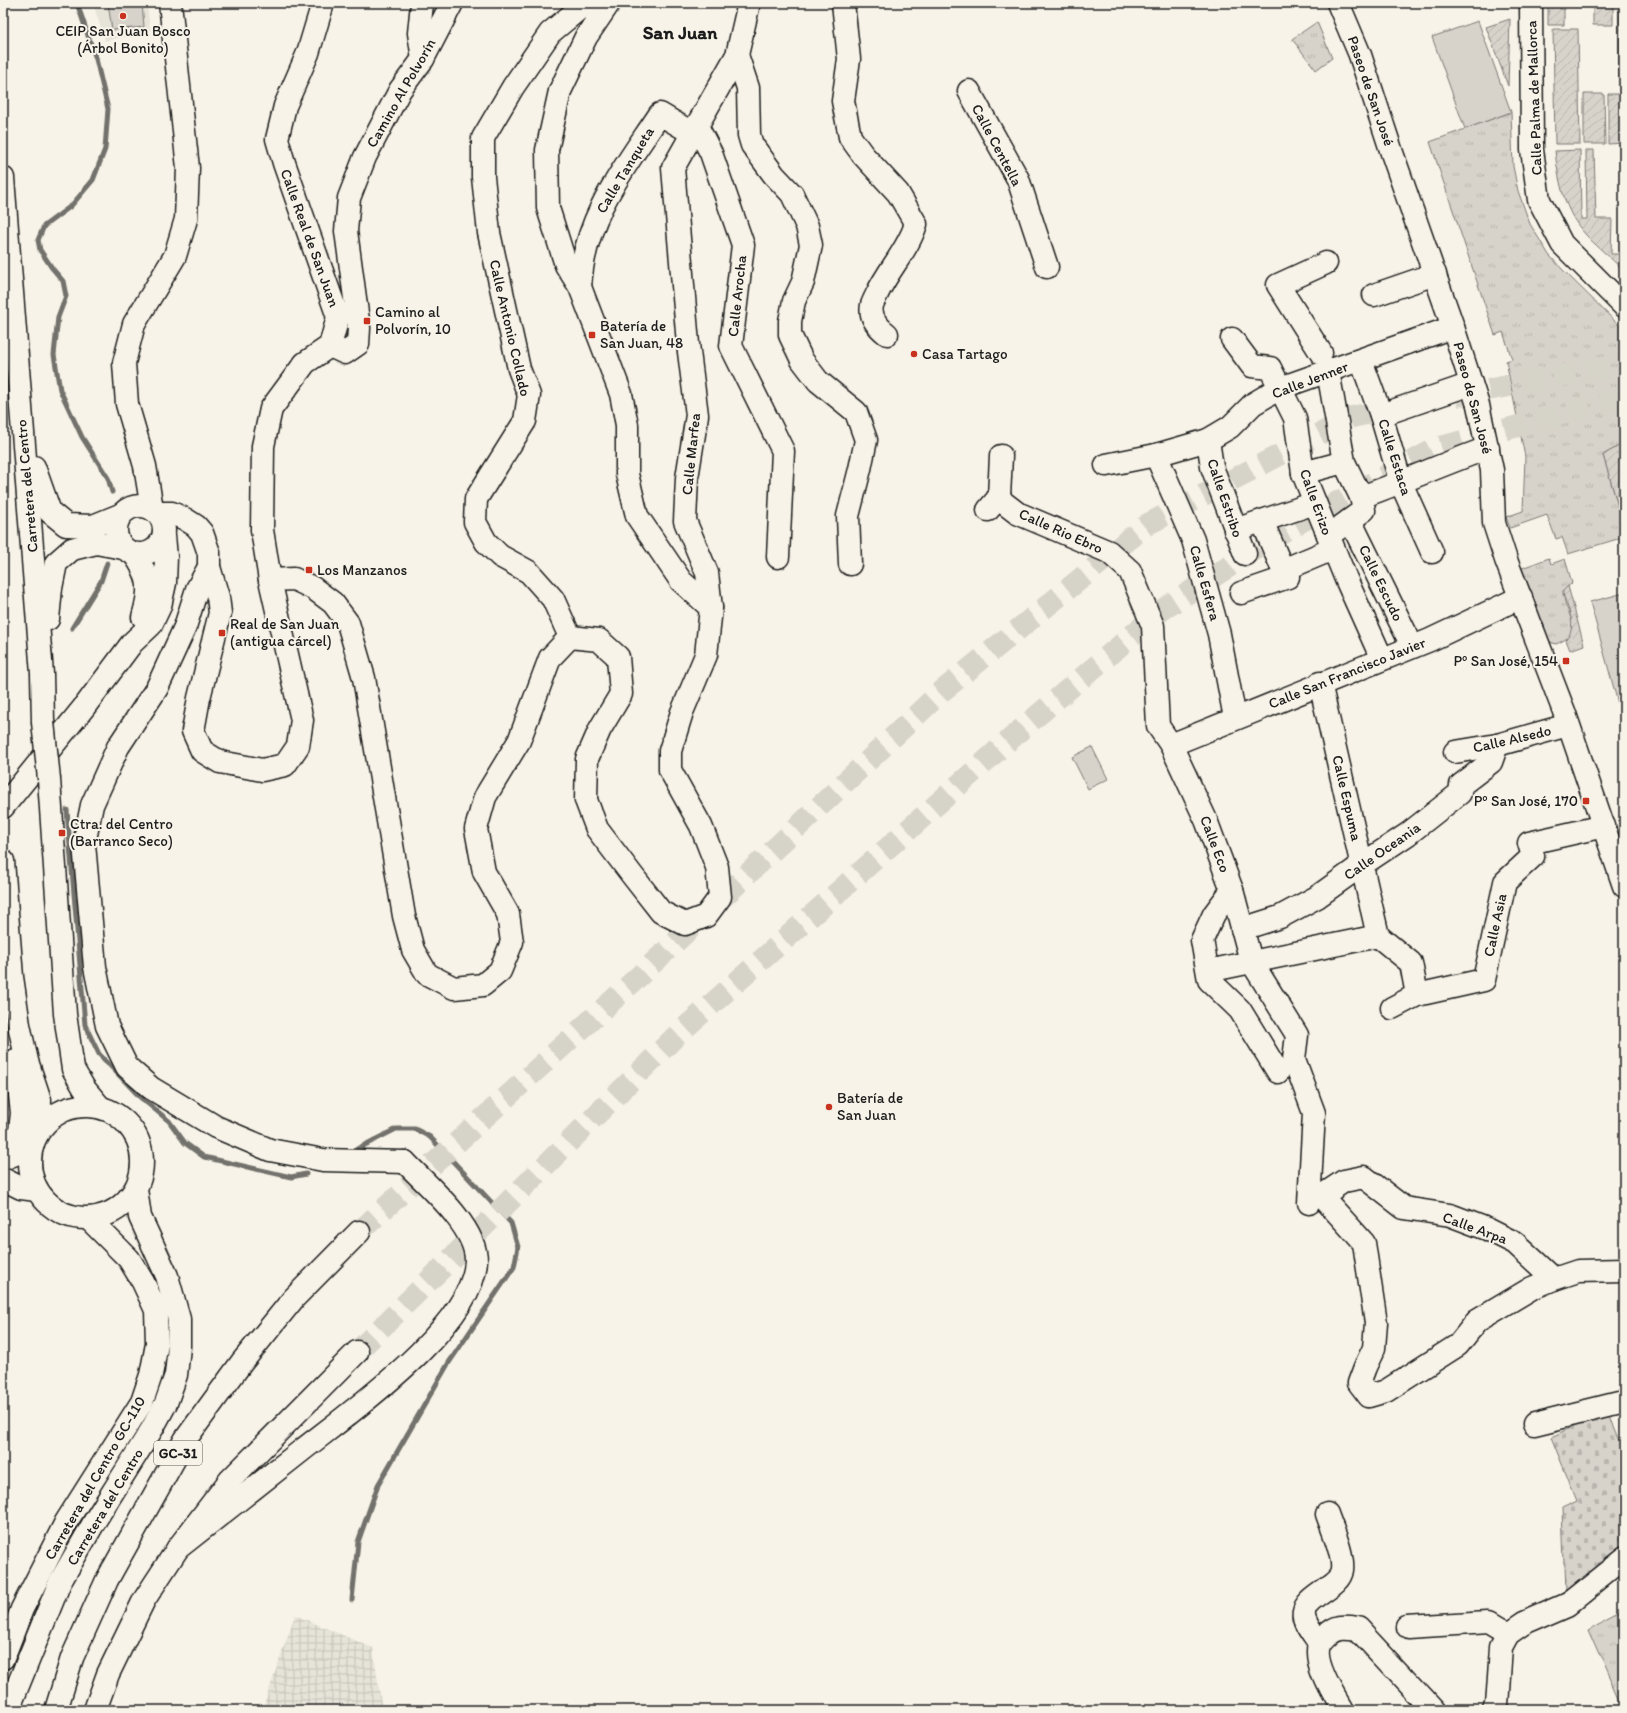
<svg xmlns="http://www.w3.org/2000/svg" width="1627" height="1713" viewBox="0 0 1627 1713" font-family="Itim,sans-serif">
<defs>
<pattern id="industrial-grid" width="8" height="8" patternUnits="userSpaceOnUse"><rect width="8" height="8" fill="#e6e3d9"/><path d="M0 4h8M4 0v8" fill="none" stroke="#c5c2ba"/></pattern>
<pattern id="grass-tufts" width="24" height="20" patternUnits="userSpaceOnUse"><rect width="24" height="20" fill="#d7d3cb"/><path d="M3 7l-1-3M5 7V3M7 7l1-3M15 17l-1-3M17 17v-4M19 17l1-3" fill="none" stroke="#b8b5ae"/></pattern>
<pattern id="cemetery-stones" width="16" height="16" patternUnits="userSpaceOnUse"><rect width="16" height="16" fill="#d7d3cb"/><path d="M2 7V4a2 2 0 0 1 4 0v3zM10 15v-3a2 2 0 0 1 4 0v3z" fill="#b8b5ae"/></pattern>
<pattern id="garden-furrows" width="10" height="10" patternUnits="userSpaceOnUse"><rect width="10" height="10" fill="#d7d3cb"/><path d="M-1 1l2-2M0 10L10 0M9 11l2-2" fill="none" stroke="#b8b5ae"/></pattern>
</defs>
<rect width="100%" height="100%" fill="#f7f3e8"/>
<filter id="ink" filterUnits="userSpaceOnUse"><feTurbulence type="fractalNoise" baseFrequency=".025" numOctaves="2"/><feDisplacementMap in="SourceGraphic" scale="8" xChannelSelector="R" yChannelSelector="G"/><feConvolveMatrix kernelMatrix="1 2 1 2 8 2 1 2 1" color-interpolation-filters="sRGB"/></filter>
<g filter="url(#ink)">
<path fill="#e6e3d9" d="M 93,3 L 147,3 L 150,30 L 105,41 Z"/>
<path fill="url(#industrial-grid)" d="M 295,1615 L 373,1648 L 382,1710 L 262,1710 Z"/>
<g fill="url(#grass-tufts)" stroke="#7a7874">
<path d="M 1317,22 L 1332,58 L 1316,70 L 1292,39 Z"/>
<path d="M 1511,112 L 1513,166 L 1518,191 L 1530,224 L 1549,255 L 1562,269 L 1624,330 L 1624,443 L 1603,455 L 1624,526 L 1624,537 L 1568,554 L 1562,537 L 1556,539 L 1547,515 L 1510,528 L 1506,517 L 1523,511 L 1525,457 L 1506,361 L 1512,359 L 1503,332 L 1495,335 L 1430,142 Z"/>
<path d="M 1549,558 L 1551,564 L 1565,559 L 1572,583 C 1546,602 1597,628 1556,644 L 1547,641 L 1522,568 Z"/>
<path d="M 1624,1610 L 1624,1710 L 1588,1629 Z"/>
</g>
<path fill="url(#cemetery-stones)" stroke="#7a7874" d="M 1607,1412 L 1621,1445 L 1624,1444 L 1624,1549 L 1565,1593 L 1562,1508 L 1577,1501 L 1551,1437 Z"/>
<g fill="url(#garden-furrows)" stroke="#7a7874">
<path d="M 1548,3 L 1560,3 L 1560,9 L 1564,9 L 1564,25 L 1548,25 Z"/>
<path d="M 1597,3 L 1613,3 L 1613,25 L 1593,25 L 1593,9 L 1597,8 Z"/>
<rect x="1619" y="3" width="5" height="87"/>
<path d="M 1510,19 L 1508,86 L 1486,27 Z"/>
<path d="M 1553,29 L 1578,29 L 1580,144 L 1555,144 Z"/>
<path d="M 1584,94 L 1604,94 L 1605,144 L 1584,144 Z"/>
<path d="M 1608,94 L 1624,94 L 1624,143 L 1608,144 Z"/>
<path d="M 1580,150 L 1581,219 L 1587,219 L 1586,150 L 1594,150 L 1596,219 L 1612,219 L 1611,254 L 1624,254 L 1624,272 C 1611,256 1593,245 1581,229 C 1563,207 1558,177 1555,151 Z"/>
<path d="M 1624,443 L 1624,526 L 1603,455 Z"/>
<path d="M 1568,586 L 1584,645 L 1570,650 L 1566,640 C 1578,626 1568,609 1563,594 L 1563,591 Z"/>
</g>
<g fill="#d7d3cb" stroke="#7a7874">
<path d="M 108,3 L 142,3 L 144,27 L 112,30 Z"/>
<path d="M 1478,21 L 1511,112 L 1465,129 L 1432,37 Z"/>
<path d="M 1624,593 L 1624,725 L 1590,602 Z"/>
<path d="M 1092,747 L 1108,779 L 1088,789 L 1072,757 Z"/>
</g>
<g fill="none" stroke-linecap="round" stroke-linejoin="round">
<g stroke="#72716c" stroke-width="5">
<path d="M 77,3 L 96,59 L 108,109 L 105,149 L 93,180 L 71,206 L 44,226 L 38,240 L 40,250 L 52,268 L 63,281 L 66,296 L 58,317 L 54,355 L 60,390 L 82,437 L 108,478 L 112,492"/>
<path d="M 72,628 L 101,581 L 107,563"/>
<path d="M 67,810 L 85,1025 L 99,1054 L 140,1097 L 169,1121 L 185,1143 L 204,1157 L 291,1177 L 306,1174"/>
<path d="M 352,1600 L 358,1542 L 378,1485 L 448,1364 L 514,1267 L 518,1247 L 511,1223 L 430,1137 L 415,1129 L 396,1129 L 357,1149"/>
</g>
<g stroke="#d6d3c9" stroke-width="22" stroke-dasharray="22 11" stroke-linecap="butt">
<path d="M 1456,396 L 1607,367 L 1624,365"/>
<path d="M 359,1232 L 648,968 L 941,692 L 1148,524 L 1352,417 L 1399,407"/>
<path d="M 357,1352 L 677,1035 L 1024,727 L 1162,610 L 1284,531 L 1437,448 L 1606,402 L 1624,400"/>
</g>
<g stroke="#1c1c1c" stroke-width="25">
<g id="minor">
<path d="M 422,3 L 419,33 L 423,59"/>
<path d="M 609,3 L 586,37 L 560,91 L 547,150 L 548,208 L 566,265 L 580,287 L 621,394 L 627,425 L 627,474 L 637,516 L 681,581 L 711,608"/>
<path d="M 843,3 L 849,59 L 843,101 L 850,137 L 863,155 L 898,193 L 916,224 C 908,250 888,270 877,294 C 875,298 873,302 872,305 C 869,318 878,327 887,334"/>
<path d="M 1338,3 L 1360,55 L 1392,153 L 1453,327 L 1478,405 L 1492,470 L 1494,523 L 1506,560 L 1565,714 L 1624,886"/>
<path d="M 1531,3 L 1532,150 L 1539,200 L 1562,244 L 1624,306"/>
<path d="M 737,55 L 748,88 L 749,135 L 752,145 L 774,175 L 792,194 L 807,226 L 811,245 L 803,282 L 794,301 L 790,321 L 790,335 L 802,360 L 818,381 L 856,412 L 866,440 L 860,469 L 848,516 L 850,564"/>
<path d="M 969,91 L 1018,179 L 1047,267"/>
<path d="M 697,126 L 711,153 L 743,245 L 731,346 L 783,451 L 778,557"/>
<path d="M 580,287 C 584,217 623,170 660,114 L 692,133"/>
<path d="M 1374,295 L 1435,274"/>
<path d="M 1232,339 L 1252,366 L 1270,368 L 1295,418 L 1303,473 L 1346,579 L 1382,659"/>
<path d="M 330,346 L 345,353 L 358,344 L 359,328 L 346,231 L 349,198 L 365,157 L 400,90 L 423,59 L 452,3"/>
<path d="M 1321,353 L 1278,285 L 1326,263"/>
<path d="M 1361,360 L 1381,415 L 1401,483 L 1432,552"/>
<path d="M 1328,371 L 1344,462 L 1361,497"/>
<path d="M 1381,415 L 1471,384"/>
<path d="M 1208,440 L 1212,467 L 1245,554"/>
<path d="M 1156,455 L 1193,540 L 1219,634 L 1235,718"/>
<path d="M 1106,465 L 1156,455 L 1208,440 L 1230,427 L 1253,404 L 1280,388 L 1453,327"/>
<path d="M 1303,473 L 1344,462"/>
<path d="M 999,497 L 1004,503 L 1017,513 L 1109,552 L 1130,571 L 1153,626 L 1158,726 L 1171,745 L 1206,820 L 1232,890 L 1214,914 L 1202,940 L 1209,980 L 1240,1010 L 1278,1072"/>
<circle cx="140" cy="530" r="24"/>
<path d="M 152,509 L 145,466 L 127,404 L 124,363 L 134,324 L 175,256 L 186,219 L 188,168 L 170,3"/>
<path d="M 988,510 L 999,497 L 1001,456"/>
<path d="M 158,513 L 172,513 L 185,519 L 196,526 L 202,533 L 209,553 L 209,567 L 218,597 L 220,613 L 199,698 L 193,731 L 202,751 L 220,762 L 262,770 L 285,765 L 298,746 L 302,720 L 270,580 L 262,530 L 263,446 L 271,409 L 305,363 L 330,346 L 338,317 L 284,163 L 277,139 L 285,106 L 308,53 L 323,3"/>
<path d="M 1350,520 L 1412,646"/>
<path d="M 1262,521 L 1283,570"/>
<path d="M 1235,530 L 1315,503"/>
<path d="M 1328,536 L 1364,510 L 1361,497 C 1404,482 1445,463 1488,448"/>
<path d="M 134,554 C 151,577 151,590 143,617"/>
<path d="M 209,567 L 197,589 L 185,627 L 157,688 L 118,747 L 92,805 L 84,844 L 95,967 L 107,1026 L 127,1067 L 151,1088 L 216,1127 L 270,1150 L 323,1160 L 405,1162"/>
<path d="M 270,580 L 294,579 L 313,588 L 333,603 L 348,623 L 364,678 L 404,916 L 413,950 L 427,974 L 454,988 L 483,985 L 500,971 L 512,942 L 508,914 L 484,872 L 476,829 L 485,797 L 519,741 L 550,658 L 570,637"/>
<path d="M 1241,593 L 1288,577 L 1283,570 L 1333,549"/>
<path d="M 570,637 L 599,640 L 618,657 L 621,694 L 600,729 L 587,759 L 586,800 L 597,829 L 632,875 L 661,912 L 685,924 L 706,916 L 720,897 L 717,867 L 701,826 L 670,770 L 670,751 L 682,712 L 706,655 L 711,608 L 707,573 L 685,521 L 687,478 L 697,415 L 688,344 L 673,168 L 737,55 L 749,3"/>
<path d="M 570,637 L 553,599 L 529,572 L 500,556 L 486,542 L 475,522 L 476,499 L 525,421 L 529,395 L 519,369 L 489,233 L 483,177 L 483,138 L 513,87 L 550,33 L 586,3"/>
<path d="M 1320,683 L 1378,936"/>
<path d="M 1171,745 L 1430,640 L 1521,597"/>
<path d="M 1455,752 L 1497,745 L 1568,725"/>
<path d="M 3,807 L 85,706 L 132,643 L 151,625 L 160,606 L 165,583 L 166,557 L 164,536"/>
<path d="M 1232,890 L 1251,961 L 1297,1035 L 1294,1059 L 1314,1113 L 1309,1203"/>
<path d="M 1242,929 L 1280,917 L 1317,897 L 1363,864 L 1408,834 L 1460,793 L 1461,785 L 1491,762 L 1497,745"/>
<path d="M 1208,971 L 1378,936 L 1411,963 L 1417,995"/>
<path d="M 1392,1008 L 1417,995 L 1484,980 L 1505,882 L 1533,856 L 1529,843 L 1604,826"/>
<path d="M 3,1159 L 32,1147"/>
<path d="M 3,1179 L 21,1188 L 37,1190"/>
<path d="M 1554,1279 L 1515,1243 L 1487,1229 L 1450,1215 L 1404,1208 L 1364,1177 L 1344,1181 L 1326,1193 L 1328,1203 L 1364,1243 L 1376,1323 L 1374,1348 L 1365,1367 L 1359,1383 L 1369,1396 L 1386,1391 L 1458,1345 L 1477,1321 L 1532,1288 L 1554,1279 L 1578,1271 L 1624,1270"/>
<path d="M 1534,1424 L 1619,1403"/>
<path d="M 1408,1627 L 1488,1622 L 1508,1634"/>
<path d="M 1319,1644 C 1315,1637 1309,1631 1306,1623 C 1293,1596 1340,1591 1342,1570 C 1344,1554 1332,1529 1327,1514"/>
<path d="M 1342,1710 C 1334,1696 1311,1660 1320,1643 C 1321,1641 1324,1638 1326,1636 C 1335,1625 1344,1626 1357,1628 L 1433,1710"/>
<path d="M 1495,1710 L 1497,1706 L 1501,1647 L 1508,1634 L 1524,1623 L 1568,1604 L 1624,1559"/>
</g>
</g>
<g stroke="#1c1c1c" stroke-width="25">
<g id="major">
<path d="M 3,178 L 42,674 L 43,722"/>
<path d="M 34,467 L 50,512 L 66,525 L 93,526 L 120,515"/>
<path d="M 48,619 L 51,588 L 56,563 L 72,549 L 96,543 L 123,548"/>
<path d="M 49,779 L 65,1014 L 73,1069 L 84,1088 L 100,1107"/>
<path d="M 3,861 L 12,977 L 19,1025 L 27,1061 L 40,1100 L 39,1130"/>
<circle cx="86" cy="1162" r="56"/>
<path d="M 3,1158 L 20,1131 L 22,1113 L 16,1060"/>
<path d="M 3,1658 L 22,1609 L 66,1522 L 142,1402 L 151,1375 L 157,1344 L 156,1310 L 143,1282 L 129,1259 L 89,1219"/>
<path d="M 8,1710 L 60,1582 L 96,1519 L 152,1429 L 166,1403 L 176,1375 L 179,1347 L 179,1319 L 167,1276 L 140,1217 L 136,1189"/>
</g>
</g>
<g stroke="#1c1c1c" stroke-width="25">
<g id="highway">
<path d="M 178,1548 C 219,1516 260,1483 301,1451 C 349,1413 475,1325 476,1260 C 476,1226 427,1185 405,1162"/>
<path d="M 56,1710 L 72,1658 L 107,1580 L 185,1440 L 242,1362 L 294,1298 L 359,1232"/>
<path d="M 95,1710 L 108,1674 L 144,1600 L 178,1548 L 230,1480 L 357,1352"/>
</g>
</g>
<use href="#minor" stroke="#f7f3e8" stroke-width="22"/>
<use href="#major" stroke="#f7f3e8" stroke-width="22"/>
<use href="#highway" stroke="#f7f3e8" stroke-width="22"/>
<g stroke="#1c1c1c" stroke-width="25" stroke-linecap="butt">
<path id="major-bridge" d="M 43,722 L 49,779"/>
</g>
<use href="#major-bridge" stroke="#f7f3e8" stroke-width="22"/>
</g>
</g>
<g fill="#c8321e" stroke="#f7f3e8" stroke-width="1.5">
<circle cx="123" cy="16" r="4"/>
<rect x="363" y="317" width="8" height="8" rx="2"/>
<rect x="588" y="331" width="8" height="8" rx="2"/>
<circle cx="914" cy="354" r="4"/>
<rect x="305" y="566" width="8" height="8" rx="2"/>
<rect x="218" y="629" width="8" height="8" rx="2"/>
<rect x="1562" y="657" width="8" height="8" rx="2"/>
<rect x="1582" y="797" width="8" height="8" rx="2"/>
<rect x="58" y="829" width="8" height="8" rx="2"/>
<circle cx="829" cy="1107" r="4"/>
</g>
<g text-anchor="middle" stroke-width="4" stroke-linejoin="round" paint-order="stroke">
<rect fill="#f7f3e8" stroke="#5e5c59" stroke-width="1" x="154" y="1441" width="48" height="24" rx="3"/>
<g font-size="14" font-weight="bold" fill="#1c1c1c">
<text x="178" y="1458">GC-31</text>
</g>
<g font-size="15" fill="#1c1c1c" stroke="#f7f3e8" text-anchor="start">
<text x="123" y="36" text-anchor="middle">CEIP San Juan Bosco<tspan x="123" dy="17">(Árbol Bonito)</tspan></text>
<text x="375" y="317">Camino al<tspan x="375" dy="17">Polvorín, 10</tspan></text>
<text x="600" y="331">Batería de<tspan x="600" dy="17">San Juan, 48</tspan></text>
<text x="922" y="359">Casa Tartago</text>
<text x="317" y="575">Los Manzanos</text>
<text x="230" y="629">Real de San Juan<tspan x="230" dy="17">(antigua cárcel)</tspan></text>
<text x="1558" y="666" text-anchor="end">Pº San José, 154</text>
<text x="1578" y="806" text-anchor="end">Pº San José, 170</text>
<text x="70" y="829">Ctra. del Centro<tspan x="70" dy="17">(Barranco Seco)</tspan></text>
<text x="837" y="1103">Batería de<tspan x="837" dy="17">San Juan</tspan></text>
</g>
<g font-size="15" fill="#1c1c1c" stroke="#f7f3e8">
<text transform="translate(1371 91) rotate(71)" y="5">Paseo de San José</text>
<text transform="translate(401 93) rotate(-60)" y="5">Camino Al Polvorín</text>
<text transform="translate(1534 98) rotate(-92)" y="5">Calle Palma de Mallorca</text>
<text transform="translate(997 145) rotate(62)" y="5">Calle Centella</text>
<text transform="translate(625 170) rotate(-59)" y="5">Calle Tanqueta</text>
<text transform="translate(310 238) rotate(70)" y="5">Calle Real de San Juan</text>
<text transform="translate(737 296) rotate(-84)" y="5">Calle Arocha</text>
<text transform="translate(510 328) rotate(77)" y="5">Calle Antonio Collado</text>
<text transform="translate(1310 380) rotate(-21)" y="5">Calle Jenner</text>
<text transform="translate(1473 398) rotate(75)" y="5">Paseo de San José</text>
<text transform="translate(691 454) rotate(-84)" y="5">Calle Marfea</text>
<text transform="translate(1395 457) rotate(72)" y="5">Calle Estaca</text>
<text transform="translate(27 486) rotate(-95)" y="5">Carretera del Centro</text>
<text transform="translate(1225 498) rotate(71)" y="5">Calle Estribo</text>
<text transform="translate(1316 502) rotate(70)" y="5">Calle Erizo</text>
<text transform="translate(1061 531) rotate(24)" y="5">Calle Rio Ebro</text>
<text transform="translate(1205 583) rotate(74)" y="5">Calle Esfera</text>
<text transform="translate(1381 583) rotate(64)" y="5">Calle Escudo</text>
<text transform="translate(1347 673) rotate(-22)" y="5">Calle San Francisco Javier</text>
<text transform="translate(1512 739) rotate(-13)" y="5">Calle Alsedo</text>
<text transform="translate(1347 798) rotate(77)" y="5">Calle Espuma</text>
<text transform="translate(1215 844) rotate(69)" y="5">Calle Eco</text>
<text transform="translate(1382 851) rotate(-35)" y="5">Calle Oceania</text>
<text transform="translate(1495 925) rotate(-78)" y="5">Calle Asia</text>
<text transform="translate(1475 1228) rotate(20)" y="5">Calle Arpa</text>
<text transform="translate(95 1478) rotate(-60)" y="5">Carretera del Centro GC-110</text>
<text transform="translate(105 1507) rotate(-59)" y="5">Carretera del Centro</text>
</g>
<g font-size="19" font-weight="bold" fill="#1c1c1c" stroke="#f7f3e8">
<text x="680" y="39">San Juan</text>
</g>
</g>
<rect width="1627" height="1713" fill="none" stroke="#f7f3e8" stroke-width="16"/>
<rect x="8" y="8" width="1611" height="1697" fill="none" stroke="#1c1c1c" stroke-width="1.5" filter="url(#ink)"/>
</svg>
